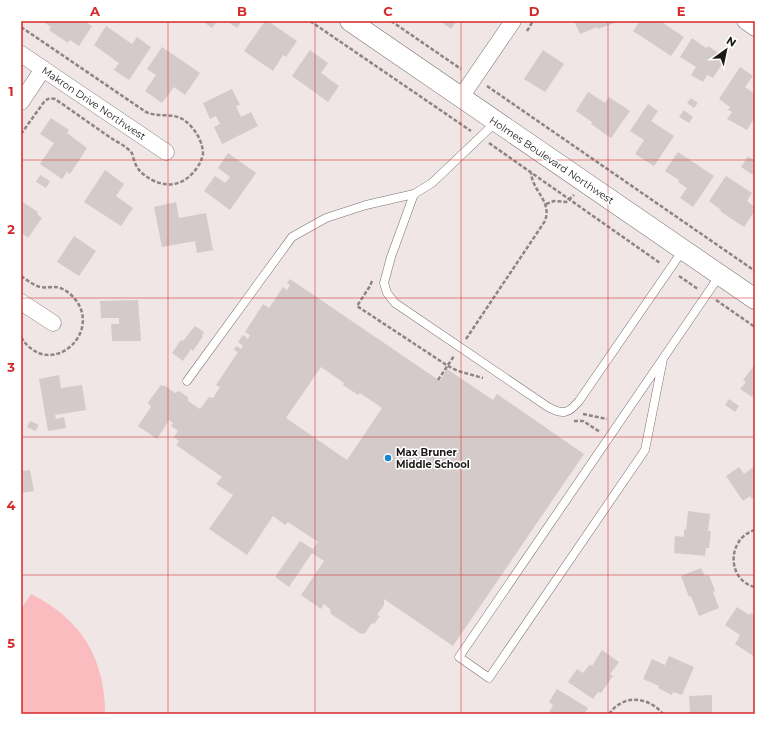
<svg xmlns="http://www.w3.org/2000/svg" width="776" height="735" viewBox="0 0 776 735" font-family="Montserrat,sans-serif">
<rect width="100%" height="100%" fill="#f1e6e6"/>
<path fill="#fabcbf" d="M 31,594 C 81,619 105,658 105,714 L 21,714 L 21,609 Z"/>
<g fill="#d5caca" fill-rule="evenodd">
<path d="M 42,21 L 84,21 L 92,26 L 79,46 L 70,40 L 68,43 L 49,30 L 51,27 Z"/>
<path d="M 202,21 L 217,21 L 212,28 Z"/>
<path d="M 227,21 L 242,21 L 237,28 Z"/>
<path d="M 265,21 L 268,21 L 297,41 L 286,57 L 283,55 L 273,71 L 244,51 Z"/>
<path d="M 440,21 L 457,21 L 451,29 Z"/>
<path d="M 574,21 L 617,21 L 617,22 L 598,29 L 597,27 L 580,34 Z"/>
<path d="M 640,21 L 665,21 L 663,23 L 684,37 L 671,56 L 633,31 Z"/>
<path d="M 106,26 L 132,44 L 137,37 L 151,47 L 129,80 L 114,70 L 119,63 L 94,45 Z"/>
<path d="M 692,38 L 706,48 L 708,46 L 726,58 L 713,78 L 707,75 L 703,82 L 691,75 L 696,67 L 680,57 Z"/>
<path d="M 162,47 L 200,73 L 185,95 L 174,87 L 162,103 L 145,91 L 156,75 L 147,69 Z"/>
<path d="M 310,50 L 328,63 L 321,73 L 339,86 L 328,102 L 292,76 Z"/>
<path d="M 543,50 L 564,64 L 545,92 L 524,79 Z"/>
<path d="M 740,67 L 753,76 L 745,87 L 755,94 L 755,117 L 747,130 L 727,119 L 732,112 L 728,110 L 730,107 L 719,99 Z"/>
<path d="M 232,89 L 240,105 L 236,106 L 241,117 L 251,112 L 258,126 L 222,144 L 214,127 L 220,124 L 216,116 L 210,119 L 203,103 Z"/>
<path d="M 588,92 L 605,103 L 609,97 L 630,111 L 611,138 L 591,124 L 592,122 L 576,111 Z"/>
<path d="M 691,98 L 698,103 L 694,108 L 687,103 Z"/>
<path d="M 648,104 L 658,111 L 651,121 L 674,136 L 654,166 L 635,154 L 644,140 L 630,131 Z"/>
<path d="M 684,110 L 693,117 L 689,123 L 679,117 Z"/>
<path d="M 51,118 L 69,130 L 67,133 L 87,148 L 70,174 L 67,172 L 62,179 L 40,164 L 54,143 L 40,134 Z"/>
<path d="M 678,152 L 714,176 L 693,207 L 680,198 L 687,188 L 678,182 L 679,180 L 665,171 Z"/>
<path d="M 228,153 L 256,173 L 230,210 L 204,191 L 215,176 L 225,183 L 230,177 L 218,168 Z"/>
<path d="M 748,156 L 755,161 L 755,172 L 753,175 L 741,167 Z"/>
<path d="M 105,170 L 124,184 L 116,196 L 133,208 L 121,226 L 84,202 Z"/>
<path d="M 40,175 L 50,181 L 46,188 L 36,182 Z"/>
<path d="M 726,176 L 752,193 L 747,201 L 755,207 L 755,211 L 744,227 L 720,211 L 721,210 L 709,201 Z"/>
<path d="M 21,201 L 38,212 L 37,214 L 42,218 L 28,238 L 23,234 L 21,237 Z"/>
<path d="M 176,202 L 179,218 L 206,213 L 213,250 L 197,253 L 195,241 L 162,247 L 154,207 Z"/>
<path d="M 74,236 L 96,251 L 79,276 L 57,262 Z"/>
<path d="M 290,279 L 440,381 L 447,369 L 493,400 L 497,394 L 584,454 L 453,646 L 384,599 L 384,605 L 377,615 L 380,616 L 374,624 L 372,623 L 365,633 L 361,634 L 331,614 L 330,609 L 324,604 L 321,609 L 301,595 L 324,561 L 312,553 L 289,587 L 275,577 L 300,541 L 313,549 L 318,542 L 288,522 L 285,525 L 273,516 L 247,555 L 209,529 L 233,495 L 216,484 L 222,477 L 176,445 L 179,441 L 174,437 L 178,431 L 171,426 L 173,423 L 169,420 L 157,439 L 138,426 L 151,407 L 148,403 L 149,401 L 161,385 L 165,386 L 175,393 L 179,391 L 188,397 L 188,401 L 200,409 L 209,397 L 213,398 L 220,387 L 216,385 L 238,352 L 234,350 L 236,346 L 241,349 L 243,346 L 238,342 L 243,335 L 248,339 L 250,335 L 245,332 L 263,304 L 269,308 L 283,287 L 287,290 L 290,285 L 287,283 ZM 321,367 L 344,383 L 343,385 L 358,395 L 360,393 L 382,408 L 347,460 L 286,418 Z"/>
<path d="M 138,300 L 141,341 L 112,341 L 111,324 L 119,324 L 119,318 L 101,318 L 100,301 Z"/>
<path d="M 195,326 L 204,332 L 202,335 L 203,336 L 193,351 L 191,349 L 183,361 L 172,353 L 181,340 L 183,341 Z"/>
<path d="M 755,364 L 755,393 L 752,397 L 740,389 L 746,382 L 743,380 Z"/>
<path d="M 59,375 L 61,388 L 82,385 L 86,410 L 55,415 L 56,419 L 64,417 L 66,428 L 48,431 L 39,379 Z"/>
<path d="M 729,399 L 739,406 L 735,412 L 725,405 Z"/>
<path d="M 30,421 L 39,425 L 35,431 L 27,427 Z"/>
<path d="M 755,466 L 755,497 L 752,499 L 750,496 L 743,501 L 726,476 L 739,467 L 744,474 Z"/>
<path d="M 30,470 L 34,491 L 22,493 L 23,498 L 21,499 L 21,471 Z"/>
<path d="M 688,511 L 710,514 L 708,531 L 711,531 L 709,548 L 706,548 L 705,556 L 674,553 L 675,536 L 684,537 L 684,529 L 686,530 Z"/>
<path d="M 701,568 L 705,576 L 709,575 L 715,591 L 713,592 L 719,608 L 699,616 L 691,596 L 689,597 L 681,576 Z"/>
<path d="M 737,607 L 749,615 L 750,613 L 755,616 L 755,657 L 735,644 L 740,635 L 725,625 Z"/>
<path d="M 602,650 L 619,662 L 610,674 L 613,676 L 601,693 L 598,692 L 593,699 L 568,682 L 577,669 L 583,673 L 590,664 L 592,666 Z"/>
<path d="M 669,656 L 694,667 L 682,695 L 673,692 L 672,695 L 658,688 L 659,686 L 643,679 L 652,659 L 665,665 Z"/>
<path d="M 557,689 L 588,708 L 584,714 L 548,714 L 553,705 L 549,702 Z"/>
<path d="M 712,695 L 712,714 L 689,714 L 689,712 L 690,712 L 689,696 Z"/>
</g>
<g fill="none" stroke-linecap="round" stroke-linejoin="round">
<g stroke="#7a7070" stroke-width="9">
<g id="service">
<path d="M 496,122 L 432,183 L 414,194 L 391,257 L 384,283 L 387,293 L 395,303 L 548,407 C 563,415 568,414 579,401 L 683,250"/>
<path d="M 663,359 L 645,450 L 489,678 L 459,657 L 720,275"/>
<path d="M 187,381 L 292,237 L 326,218 L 366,205 L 414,194"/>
</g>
</g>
<g stroke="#7a7070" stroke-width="17">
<g id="minor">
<path d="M 745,21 L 755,28"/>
<path d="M 21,54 L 166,152"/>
<path d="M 461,97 L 513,21"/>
<path d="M 21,102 L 43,69"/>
<path d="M 21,302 L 53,323"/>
</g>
</g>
<g stroke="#7a7070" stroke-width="21">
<path id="tertiary" d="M 350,21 L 755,299"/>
</g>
<g stroke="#8c8585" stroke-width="2.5" stroke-dasharray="4 2" stroke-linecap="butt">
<path d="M 310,21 L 471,131"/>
<path d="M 391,21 L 461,69"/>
<path d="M 21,27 L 146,112 C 159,118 172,112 184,120 C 194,127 203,141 203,154 C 202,159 200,163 197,168 C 185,184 171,189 152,180 C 143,175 137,170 134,160 C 133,158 133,154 131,152 C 126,146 117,142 111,138 C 92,125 74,112 55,99 C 50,98 48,98 44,102 L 21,134"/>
<path d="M 527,31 L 533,21"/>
<path d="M 487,86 L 755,271"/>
<path d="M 489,143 L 660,263"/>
<path d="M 546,204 L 554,201 L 566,202 L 574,195"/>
<path d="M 21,276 C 27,280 33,285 40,287 C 52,289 56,283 69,293 C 110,328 50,384 21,337"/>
<path d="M 679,276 L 698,289"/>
<path d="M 372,281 L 370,286 L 357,306 L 448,366 L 458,371 L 483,378"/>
<path d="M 716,300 L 755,327"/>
<path d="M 466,339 L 545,221 C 552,201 533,192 531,173"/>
<path d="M 438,380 L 454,356"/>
<path d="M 583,414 L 607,419"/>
<path d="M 574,421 L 583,421 L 600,432"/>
<path d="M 755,530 C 727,538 726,580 755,587"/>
<path d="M 609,714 C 623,694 648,696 663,714"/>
</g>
<use href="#service" stroke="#fff" stroke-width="8"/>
<use href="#minor" stroke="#fff" stroke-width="16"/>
<use href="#tertiary" stroke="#fff" stroke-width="20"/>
</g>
<path fill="none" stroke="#d62828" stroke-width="1" stroke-opacity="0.55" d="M 168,21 L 168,714M 315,21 L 315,714M 461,21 L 461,714M 608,21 L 608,714M 21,160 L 755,160M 21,298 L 755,298M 21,437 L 755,437M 21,575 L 755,575"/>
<circle fill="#1a85cf" stroke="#fff" stroke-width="1.5" cx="388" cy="458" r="4"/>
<g text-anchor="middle" stroke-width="3" stroke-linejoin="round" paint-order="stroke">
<g font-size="10" fill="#1d1919" stroke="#fff">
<text transform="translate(94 103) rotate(34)" y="4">Makron Drive Northwest</text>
<text transform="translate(552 160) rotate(34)" y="4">Holmes Boulevard Northwest</text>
</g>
<g font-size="10" font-weight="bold" fill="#1d1919" stroke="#fff" text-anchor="start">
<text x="396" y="456">Max Bruner<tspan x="396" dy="12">Middle School</tspan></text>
</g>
</g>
<rect width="776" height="735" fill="none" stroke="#ffffff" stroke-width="44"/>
<g transform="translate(726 50) rotate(33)" stroke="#ffffff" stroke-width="3" paint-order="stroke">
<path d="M0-3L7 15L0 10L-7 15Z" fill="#1d1919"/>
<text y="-6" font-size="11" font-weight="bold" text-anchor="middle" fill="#1d1919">N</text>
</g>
<rect x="22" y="22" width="732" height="691" fill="none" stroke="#d62828" stroke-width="1.5"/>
<g font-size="13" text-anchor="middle" font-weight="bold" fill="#d62828">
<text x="95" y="16">A</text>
<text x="242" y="16">B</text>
<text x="388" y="16">C</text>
<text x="534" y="16">D</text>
<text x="681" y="16">E</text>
<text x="11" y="96">1</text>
<text x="11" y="234">2</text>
<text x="11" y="372">3</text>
<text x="11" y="510">4</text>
<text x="11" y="648">5</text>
</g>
</svg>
